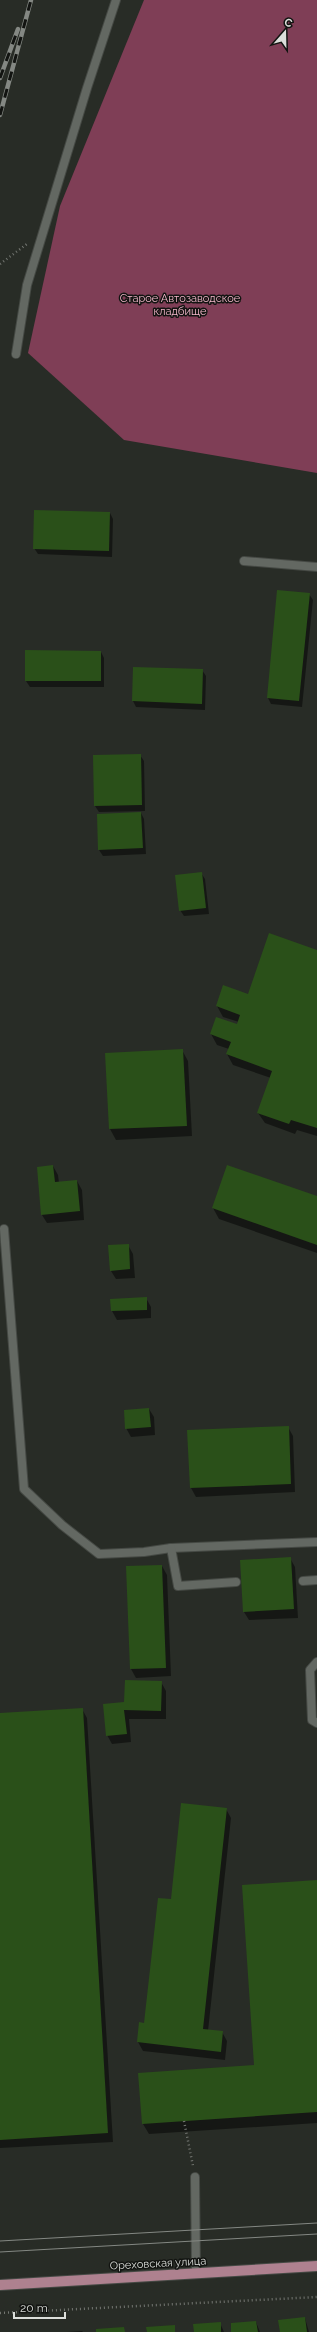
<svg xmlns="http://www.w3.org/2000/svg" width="317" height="2332" viewBox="0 0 317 2332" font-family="Raleway,sans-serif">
<rect width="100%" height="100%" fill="#282c26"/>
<path fill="#7f3e56" d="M 144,0 L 317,0 L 317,473 L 124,440 L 28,353 L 60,206 Z"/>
<g fill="#0007">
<path d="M 110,513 L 113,519 L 112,557 L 38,554 L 34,548 Z"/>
<path d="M 309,594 L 313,600 L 302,707 L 271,704 L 268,698 Z"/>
<path d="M 26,651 L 101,652 L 104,658 L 104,687 L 30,687 L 26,681 Z"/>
<path d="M 134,668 L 202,670 L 206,676 L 205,710 L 136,707 L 133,701 Z"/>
<path d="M 140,755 L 144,761 L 145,811 L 99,812 L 95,806 Z"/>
<path d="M 141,813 L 144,819 L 146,854 L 103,856 L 99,850 Z"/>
<path d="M 201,873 L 205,879 L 209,914 L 184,916 L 180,910 Z"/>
<path d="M 317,951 L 317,1136 L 297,1130 L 295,1134 L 265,1123 L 258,1113 L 271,1078 L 233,1065 L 227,1054 L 229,1049 L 217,1045 L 211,1034 L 238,1025 L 239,1022 L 223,1017 L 217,1006 L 224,986 L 248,995 Z"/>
<path d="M 182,1050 L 188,1061 L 192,1136 L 116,1140 L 110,1129 L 106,1054 Z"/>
<path d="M 53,1166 L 58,1175 L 59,1183 L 77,1181 L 82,1190 L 84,1220 L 47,1223 L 42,1215 Z"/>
<path d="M 317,1197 L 317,1253 L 219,1219 L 213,1208 Z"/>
<path d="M 128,1245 L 133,1254 L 135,1278 L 116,1279 L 111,1271 Z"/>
<path d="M 146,1298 L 151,1307 L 151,1318 L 117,1320 L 112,1311 Z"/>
<path d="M 149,1409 L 154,1417 L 155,1435 L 131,1437 L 126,1428 Z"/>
<path d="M 288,1427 L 293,1436 L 295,1492 L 196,1497 L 191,1488 Z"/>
<path d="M 290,1558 L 295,1567 L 298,1618 L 249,1620 L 244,1612 Z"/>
<path d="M 162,1566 L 167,1575 L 171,1676 L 136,1678 L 131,1669 L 127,1567 Z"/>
<path d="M 161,1682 L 166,1691 L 166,1719 L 129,1719 L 131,1742 L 112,1744 L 107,1735 L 125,1703 Z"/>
<path d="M 82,1709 L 87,1718 L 113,2142 L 0,2148 L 0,1714 Z"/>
<path d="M 226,1809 L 231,1818 L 208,2031 L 222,2032 L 227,2041 L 225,2060 L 143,2051 L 138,2042 L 140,2023 L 145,2024 L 172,1900 Z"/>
<path d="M 317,1881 L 317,2123 L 149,2134 L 143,2124 L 256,2066 Z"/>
<path d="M 305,2318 L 309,2332 L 281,2332 Z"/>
<path d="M 256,2322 L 260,2332 L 232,2332 Z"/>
<path d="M 220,2323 L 224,2332 L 195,2332 Z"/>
<path d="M 82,2331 L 83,2332 L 67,2332 Z"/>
</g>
<g fill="#2a5019">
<path d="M 34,510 L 110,512 L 109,551 L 33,549 Z"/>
<path d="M 277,590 L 310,593 L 299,701 L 267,698 Z"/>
<path d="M 25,650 L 101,651 L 101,681 L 25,681 Z"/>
<path d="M 133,667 L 203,669 L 202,704 L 132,701 Z"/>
<path d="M 141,754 L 142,805 L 94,806 L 93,755 Z"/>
<path d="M 141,812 L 143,848 L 98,850 L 97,814 Z"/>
<path d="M 202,872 L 206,908 L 179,911 L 175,875 Z"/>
<path d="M 269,933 L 317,950 L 317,1128 L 291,1120 L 289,1124 L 257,1113 L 272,1071 L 226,1054 L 231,1042 L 210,1034 L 216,1017 L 237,1024 L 240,1015 L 216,1006 L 223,985 L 248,994 Z"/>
<path d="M 183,1049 L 187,1126 L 109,1129 L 105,1053 Z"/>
<path d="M 53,1165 L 55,1182 L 77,1180 L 80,1211 L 41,1215 L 37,1167 Z"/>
<path d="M 227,1165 L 317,1196 L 317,1245 L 212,1208 Z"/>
<path d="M 129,1244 L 130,1269 L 110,1271 L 108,1245 Z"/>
<path d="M 147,1297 L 147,1310 L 111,1311 L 110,1299 Z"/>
<path d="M 149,1408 L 151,1427 L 125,1429 L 124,1410 Z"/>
<path d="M 289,1426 L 291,1484 L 190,1488 L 187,1430 Z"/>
<path d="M 291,1557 L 294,1609 L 243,1612 L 240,1560 Z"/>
<path d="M 162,1565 L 166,1668 L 130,1669 L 126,1566 Z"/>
<path d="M 125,1680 L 162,1681 L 161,1711 L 124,1710 L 127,1734 L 106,1736 L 103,1704 L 124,1702 Z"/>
<path d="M 83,1708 L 108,2133 L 0,2140 L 0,1713 Z"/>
<path d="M 181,1803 L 227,1808 L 203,2029 L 223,2031 L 221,2052 L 137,2042 L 139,2022 L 144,2023 L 158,1898 L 171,1899 Z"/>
<path d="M 317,1880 L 317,2112 L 142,2124 L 138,2073 L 254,2065 L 242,1885 Z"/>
<path d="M 305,2317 L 307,2332 L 280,2332 L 278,2320 Z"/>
<path d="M 256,2321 L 258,2332 L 231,2332 L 231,2323 Z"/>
<path d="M 221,2322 L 221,2332 L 194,2332 L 193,2324 Z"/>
<path d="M 175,2325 L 175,2332 L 147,2332 L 146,2327 Z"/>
<path d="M 124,2327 L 125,2332 L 96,2332 L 96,2329 Z"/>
</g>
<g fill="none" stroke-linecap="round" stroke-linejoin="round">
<g stroke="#454944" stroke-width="10">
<g id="lane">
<path d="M 16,354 L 27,285 L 87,88 L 116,0"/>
<path d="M 244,561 L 317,567"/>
<path d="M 4,1229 L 24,1489 L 62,1525 L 99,1554 L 144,1552 L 171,1548 L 317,1542"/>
<path d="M 171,1548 L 178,1586 L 236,1582"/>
<path d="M 303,1581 L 317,1580"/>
<path d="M 317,1662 L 310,1670 L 312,1720 L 317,1723"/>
<path d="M 195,2177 L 196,2273"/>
</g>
</g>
<g stroke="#454944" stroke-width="12">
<path id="primary" d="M 0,2285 L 317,2266"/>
</g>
<g stroke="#747772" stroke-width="2.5" stroke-dasharray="1 3" stroke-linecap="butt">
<path d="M 0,264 L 27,244"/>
<path d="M 184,2121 L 193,2166"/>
<path d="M 0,2313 L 317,2297"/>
</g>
<use href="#lane" stroke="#636862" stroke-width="8"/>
<use href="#primary" stroke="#ae818f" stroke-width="10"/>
<g stroke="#848883" stroke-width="1">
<path d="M 0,2241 L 317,2223"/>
<path d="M 0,2252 L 317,2234"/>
</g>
<g stroke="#848883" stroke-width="4.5">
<g id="rail">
<path d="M 0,78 L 18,29"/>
<path d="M 0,115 L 31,0"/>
</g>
</g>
<use href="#rail" stroke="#121411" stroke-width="3" stroke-dasharray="9" stroke-linecap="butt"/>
</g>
<g text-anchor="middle" stroke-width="3" stroke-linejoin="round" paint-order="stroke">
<g font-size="11" fill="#f5b8cc" stroke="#121411">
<text x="180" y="302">Старое Автозаводское<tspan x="180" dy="13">кладбище</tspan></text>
</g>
<g font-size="11" fill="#dcdfdb" stroke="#121411">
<text transform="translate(158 2263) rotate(-3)" y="4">Ореховская улица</text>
</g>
</g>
<g transform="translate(285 32) rotate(20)" stroke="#121411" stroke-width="3" paint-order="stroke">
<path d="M0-3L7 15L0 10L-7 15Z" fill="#dcdfdb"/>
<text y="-6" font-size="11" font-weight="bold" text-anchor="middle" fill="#dcdfdb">С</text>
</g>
<path d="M14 2312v6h51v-6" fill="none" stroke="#dcdfdb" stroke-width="2"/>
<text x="20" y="2312" font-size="12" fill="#dcdfdb" stroke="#121411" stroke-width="3" paint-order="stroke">20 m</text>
</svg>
